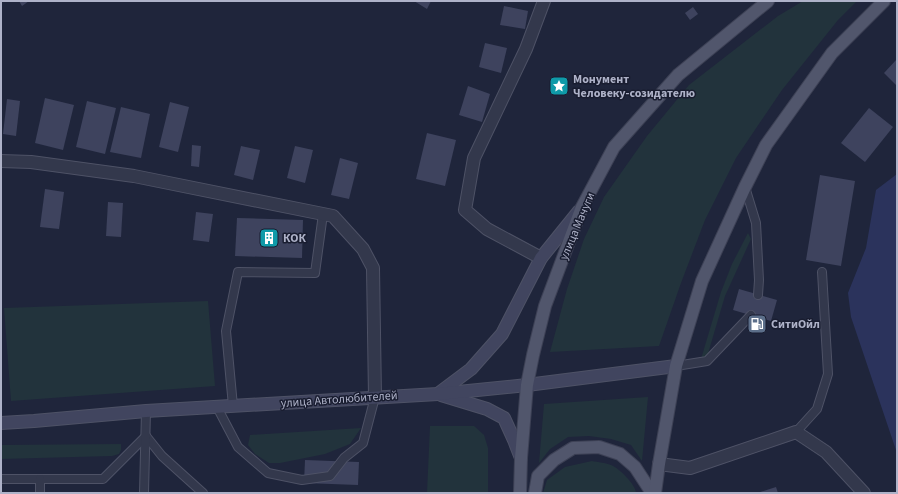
<svg xmlns="http://www.w3.org/2000/svg" width="898" height="494" viewBox="0 0 898 494" font-family="'Source Sans 3',sans-serif">
<rect width="100%" height="100%" fill="#1f253b"/>
<g fill="#22333c">
<path d="M 803,1 L 857,1 L 838,20 L 782,90 L 736,158 L 705,220 L 681,283 L 659,346 L 550,352 L 567,289 L 584,239 L 604,197 L 647,136 L 689,85 L 778,16 Z"/>
<path d="M 748,233 L 751,239 L 725,296 L 707,357 L 701,359 L 721,292 L 732,264 Z"/>
<path d="M 208,301 L 215,386 L 11,401 L 4,308 Z"/>
<path d="M 648,397 L 642,461 L 631,445 L 611,439 L 589,436 L 568,437 L 550,449 L 539,463 L 544,404 Z"/>
<path d="M 430,426 L 474,426 L 484,435 L 488,448 L 488,493 L 427,493 Z"/>
<path d="M 361,428 L 350,444 L 325,454 L 280,463 L 269,463 L 255,454 L 248,445 L 250,435 Z"/>
<path d="M 121,444 L 121,450 L 119,454 L 112,456 L 1,459 L 1,445 Z"/>
<path d="M 592,461 C 598,462 606,463 611,465 C 619,468 636,485 636,493 L 543,493 L 547,480 L 565,467 Z"/>
</g>
<path fill="#2b335c" d="M 897,174 L 897,453 L 851,317 L 848,293 L 866,248 L 876,190 Z"/>
<g fill="#3e435e">
<path d="M 19,1 L 29,1 L 22,6 Z"/>
<path d="M 414,1 L 431,1 L 427,9 Z"/>
<path d="M 504,6 L 528,11 L 525,29 L 500,25 Z"/>
<path d="M 693,7 L 698,14 L 690,20 L 685,13 Z"/>
<path d="M 485,43 L 507,48 L 501,73 L 479,67 Z"/>
<path d="M 897,59 L 897,86 L 884,73 Z"/>
<path d="M 468,86 L 490,94 L 482,122 L 459,115 Z"/>
<path d="M 45,98 L 74,105 L 63,150 L 35,143 Z"/>
<path d="M 7,99 L 20,101 L 16,136 L 3,134 Z"/>
<path d="M 87,101 L 116,108 L 105,154 L 76,147 Z"/>
<path d="M 170,102 L 189,107 L 178,152 L 159,147 Z"/>
<path d="M 121,107 L 150,114 L 141,158 L 110,152 Z"/>
<path d="M 869,108 L 893,127 L 865,162 L 841,143 Z"/>
<path d="M 427,133 L 456,140 L 445,186 L 416,179 Z"/>
<path d="M 192,145 L 201,146 L 199,167 L 191,166 Z"/>
<path d="M 241,146 L 260,150 L 253,180 L 234,175 Z"/>
<path d="M 295,146 L 313,150 L 305,183 L 287,178 Z"/>
<path d="M 340,158 L 358,163 L 349,199 L 331,195 Z"/>
<path d="M 820,175 L 855,181 L 841,266 L 806,260 Z"/>
<path d="M 45,189 L 64,192 L 59,229 L 40,227 Z"/>
<path d="M 108,202 L 123,203 L 121,237 L 106,236 Z"/>
<path d="M 196,212 L 213,214 L 209,242 L 193,240 Z"/>
<path d="M 237,218 L 303,220 L 302,258 L 235,256 Z"/>
<path d="M 739,289 L 777,300 L 771,321 L 733,310 Z"/>
<path d="M 305,460 L 359,462 L 358,485 L 304,483 Z"/>
<path d="M 776,487 L 778,493 L 757,493 Z"/>
</g>
<g fill="none" stroke-linecap="round" stroke-linejoin="round">
<g stroke="#4e5266" stroke-width="10">
<g id="lane">
<path d="M 745,187 L 756,223 L 759,280 L 758,295"/>
<path d="M 676,366 L 707,361 L 751,315"/>
<path d="M 233,406 L 226,331 L 238,272 L 315,273 L 323,214"/>
<path d="M 217,407 L 238,447 L 268,473 L 302,480 L 330,476 L 344,458 L 363,443 L 375,397"/>
<path d="M 796,432 L 817,409 L 828,374 L 822,272"/>
<path d="M 146,436 L 162,456 L 203,493"/>
<path d="M 1,479 L 103,479 L 146,436"/>
<path d="M 40,493 L 40,479"/>
<path d="M 144,493 L 146,411"/>
</g>
</g>
<g stroke="#4e5266" stroke-width="14">
<g id="street">
<path d="M 1,161 L 31,162 L 134,176 L 333,216 L 363,249 L 373,268 L 375,397"/>
<path d="M 541,258 L 487,229 L 465,210 L 474,158 L 526,49 L 544,1"/>
<path d="M 659,464 L 690,468 L 796,432 L 826,452 L 864,493"/>
</g>
</g>
<g stroke="#4e5266" stroke-width="14">
<g id="secondary">
<path d="M 439,393 L 471,369 L 502,334 L 541,258 L 579,211"/>
<path d="M 441,395 L 487,409 L 504,418 L 514,440 L 521,458"/>
<path d="M 1,423 L 34,421 L 146,411 L 438,394 L 527,385 L 676,366"/>
</g>
</g>
<g stroke="#3d4155" stroke-width="14">
<g id="primary">
<path d="M 520,493 L 521,458 L 527,385 L 533,355 L 545,306 L 582,207 L 614,147 L 678,75 L 768,1"/>
<path d="M 535,493 L 538,476 L 554,460 L 573,448 L 599,447 L 620,454 L 635,467 L 652,493"/>
<path d="M 655,493 L 659,464 L 676,366 L 702,281 L 745,187 L 766,145 L 832,53 L 884,1"/>
</g>
</g>
<use href="#lane" stroke="#33384c" stroke-width="8"/>
<use href="#street" stroke="#33384c" stroke-width="12"/>
<use href="#secondary" stroke="#41455f" stroke-width="12"/>
<use href="#primary" stroke="#51566c" stroke-width="12"/>
</g>
<defs>
<g id="sight-square" transform="scale(1)"><rect x="-9" y="-9" width="18" height="18" rx="4" fill="#0f9aa8" stroke="#191d30"/><path d="M0-6L1.8-2.2L6-1.7L2.9 1.2L3.7 5.4L0 3.3L-3.7 5.4L-2.9 1.2L-6-1.7L-1.8-2.2Z" fill="#fff"/></g>
<g id="building-square" transform="scale(1)"><rect x="-9" y="-9" width="18" height="18" rx="4" fill="#0f9aa8" stroke="#191d30"/><path d="M-4-6H4V6H1V3H-1V6H-4ZM-2.5-4.3h1.7v1.8h-1.7ZM.8-4.3h1.7v1.8H.8ZM-2.5-1h1.7V.8h-1.7ZM.8-1h1.7V.8H.8Z" fill="#fff"/></g>
<g id="fuel-square" transform="scale(1)"><rect x="-9" y="-9" width="18" height="18" rx="4" fill="#5c6f8a" stroke="#191d30"/><path d="M-5.5-6h7V0h2V4h1.3V-2.5L3-4.5l.8-.8L6-3V5H2.5V1h-1V6h-7ZM-4.2-4.7v3.2H.2V-4.7Z" fill="#fff"/></g>
</defs>
<g fill-rule="evenodd">
<use href="#sight-square" x="559" y="86"/>
<use href="#building-square" x="269" y="238"/>
<use href="#fuel-square" x="757" y="324"/>
</g>
<g text-anchor="middle" stroke-width="3" stroke-linejoin="round" paint-order="stroke">
<g font-size="12" font-weight="bold" fill="#aeb2c8" stroke="#191d30" text-anchor="start">
<text x="573" y="83">Монумент<tspan x="573" dy="14">Человеку-созидателю</tspan></text>
<text x="283" y="242">КОК</text>
<text x="771" y="328">СитиОйл</text>
</g>
<g font-size="12" fill="#aeb2c8" stroke="#191d30">
<text transform="translate(577 226) rotate(-67)" y="4">улица Мачуги</text>
<text transform="translate(339 399) rotate(-4)" y="4">улица Автолюбителей</text>
</g>
</g>
<rect width="898" height="494" fill="none" stroke="#aeb2c8" stroke-width="4"/>
</svg>
